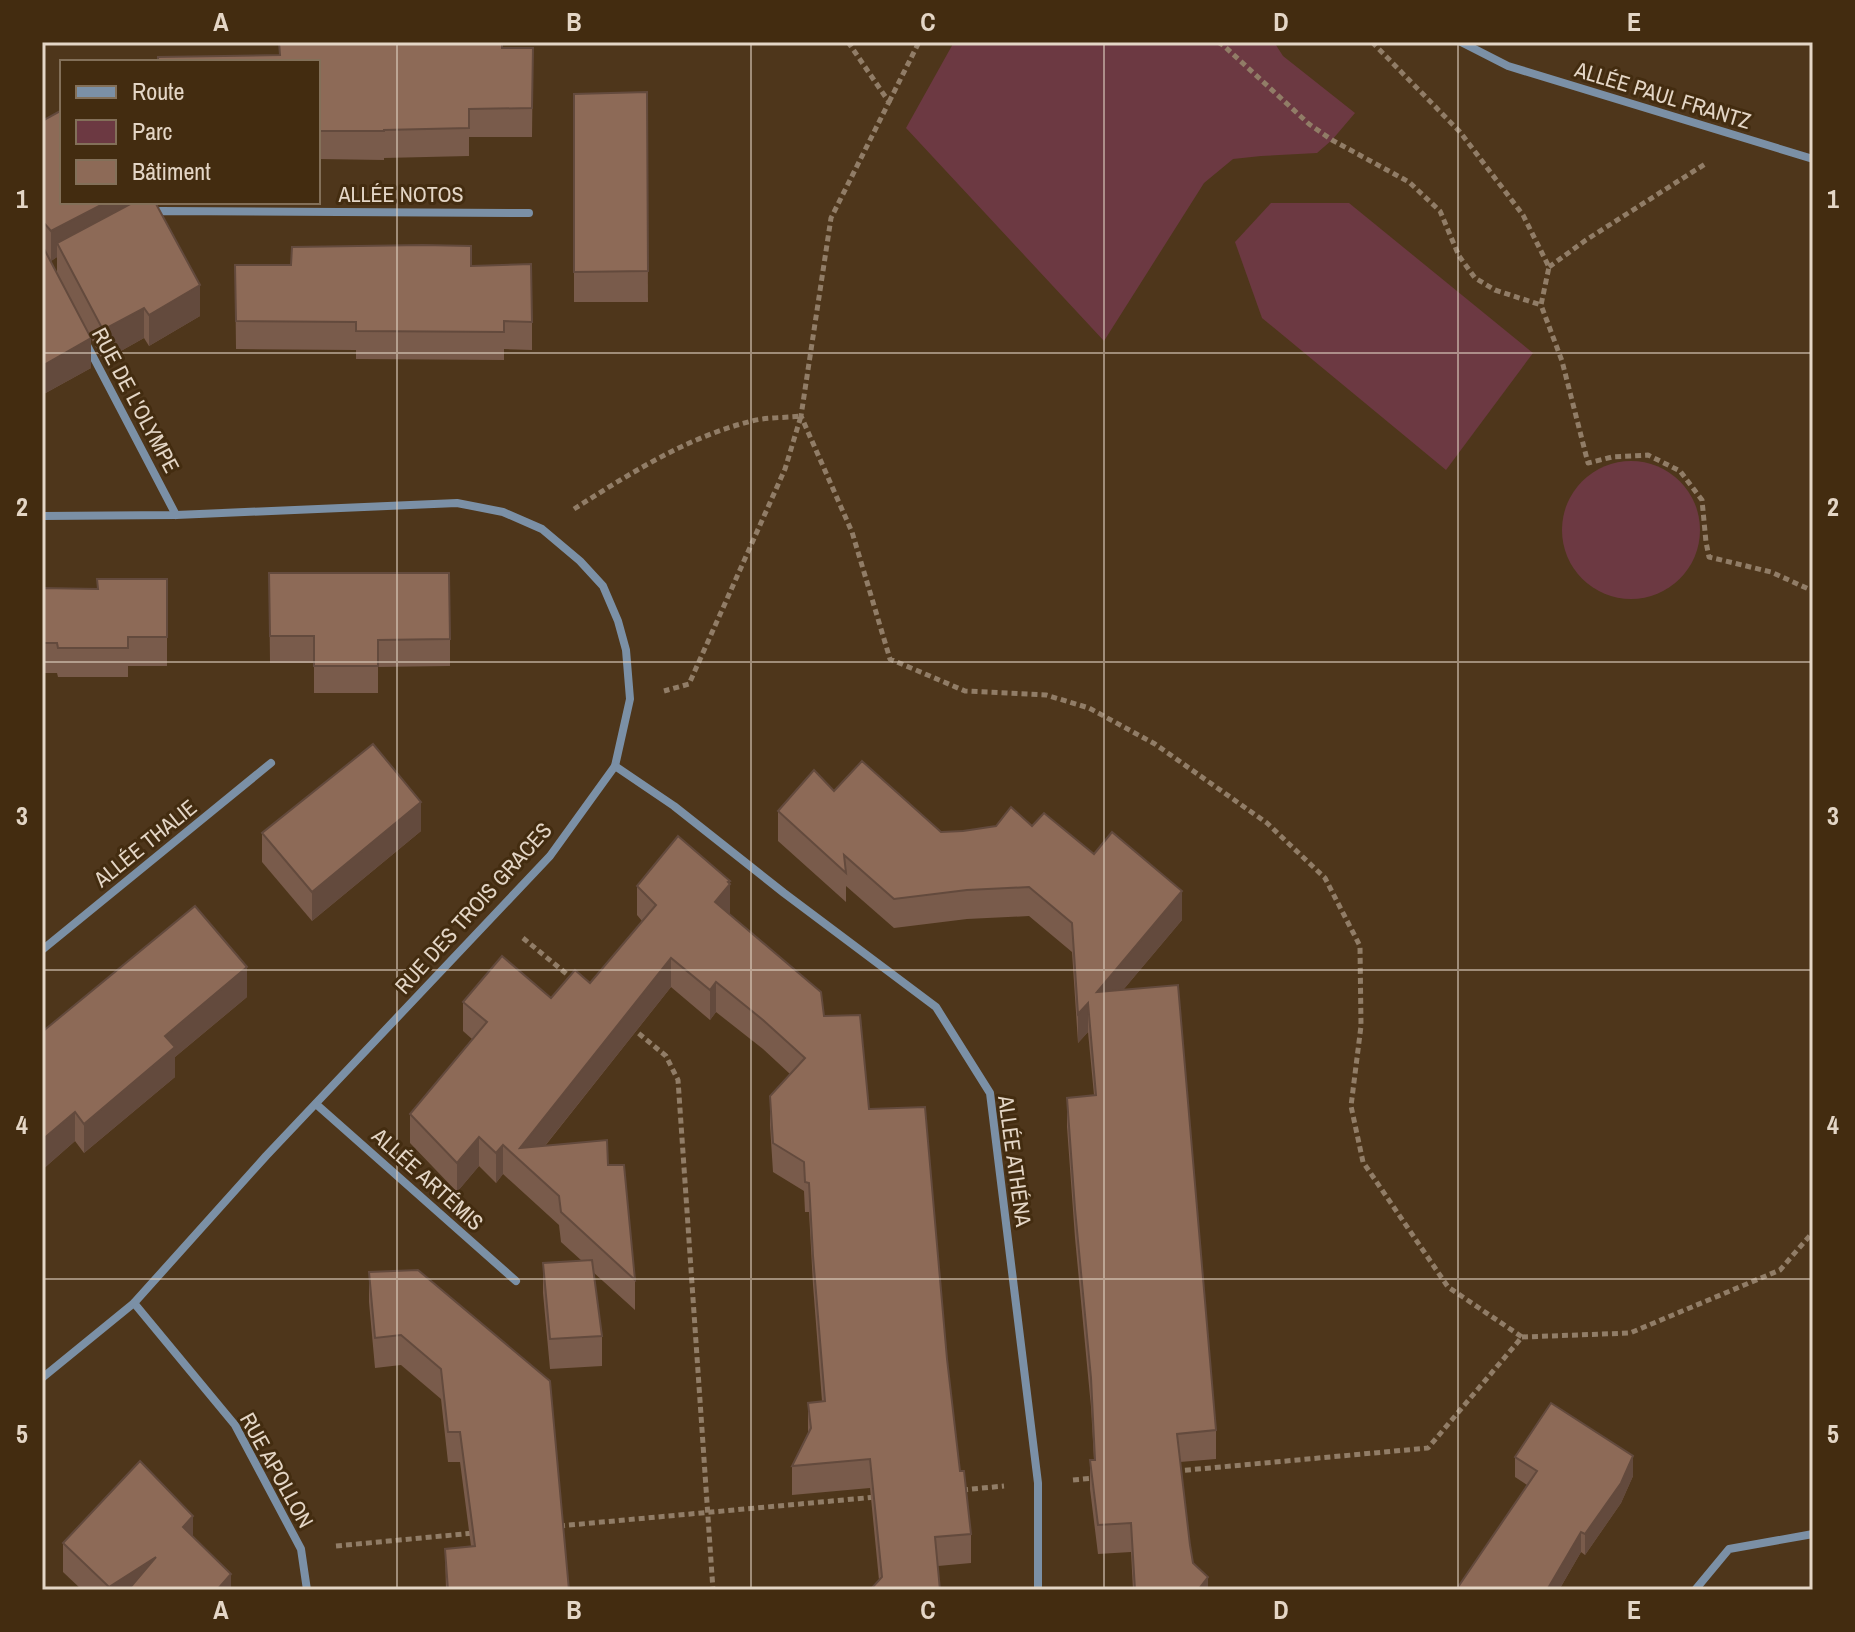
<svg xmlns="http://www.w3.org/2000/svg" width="1855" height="1632" viewBox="0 0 1855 1632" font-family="'Archivo Narrow',sans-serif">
<rect width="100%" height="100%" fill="#4e361b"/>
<g fill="#6c3942">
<path d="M 954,42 L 1274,42 L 1283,56 L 1355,113 L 1332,140 L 1317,153 L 1261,156 L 1233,159 L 1204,183 L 1104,341 L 906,128 Z"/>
<path d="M 1271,203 L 1349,203 L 1533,353 L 1446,470 L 1262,318 L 1235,242 Z"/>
<circle cx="1631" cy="530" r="69"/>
</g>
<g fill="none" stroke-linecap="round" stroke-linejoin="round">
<g stroke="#917d67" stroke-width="5" stroke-dasharray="6 4" stroke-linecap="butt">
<path d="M 848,42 L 889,102 L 831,218 L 801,416 L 852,532 L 890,659 L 965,691 L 1046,695 L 1089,708 L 1155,744 L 1267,823 L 1325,878 L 1360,946 L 1361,1026 L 1351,1106 L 1363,1162 L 1448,1287 L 1522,1337 L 1428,1448 L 1177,1471"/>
<path d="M 1218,42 L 1223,45 L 1309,124 L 1332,140 L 1409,182 L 1440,211 L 1459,256 L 1475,278 L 1495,290 L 1541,305"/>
<path d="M 1372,42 L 1460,132 L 1523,215 L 1549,267 L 1541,305 L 1562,361 L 1588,463 L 1612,457 L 1648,455 L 1680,471 L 1702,500 L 1706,542 L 1709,557 L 1771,572 L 1813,591"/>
<path d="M 889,102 L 919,42"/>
<path d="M 1549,267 L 1586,240 L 1705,164"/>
<path d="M 574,509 C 629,474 687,437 752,421 C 767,417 785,418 801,416 L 785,469 L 689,684 L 664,691"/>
<path d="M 523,938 L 574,980"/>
<path d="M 631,1027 L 666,1056 L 678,1080 L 713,1590"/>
<path d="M 1522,1337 L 1630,1333 L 1780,1270 L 1813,1232"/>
<path d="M 1073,1480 L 1095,1478"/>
<path d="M 962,1490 L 1004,1486"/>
<path d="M 559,1526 L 876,1497"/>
<path d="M 336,1546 L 474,1533"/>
</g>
<g stroke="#7b90a6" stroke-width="8">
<path d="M 1461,42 L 1508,66 L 1813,159"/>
<path d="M 151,216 L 160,211 L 529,213"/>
<path d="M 87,345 L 176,515"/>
<path d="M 42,516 L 176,515 L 457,503 L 503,512 L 542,529 L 580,561 L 603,586 L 618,621 L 626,650 L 630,699 L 615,766 L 550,856 L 266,1156 L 134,1303 L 42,1378"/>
<path d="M 615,766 L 674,806 L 784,893 L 936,1007 L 990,1093 L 1038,1483 L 1038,1590"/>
<path d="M 42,950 L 271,763"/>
<path d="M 316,1104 L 516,1281"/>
<path d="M 134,1303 L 235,1425 L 301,1549 L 307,1590"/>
<path d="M 1695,1590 L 1729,1549 L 1813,1534"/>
</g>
</g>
<g fill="#795b4b">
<path d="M 502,48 L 533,48 L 532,137 L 469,137 L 469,156 L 384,158 L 384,160 L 318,159 L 318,62 Z"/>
<path d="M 1813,69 L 1813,119 L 1811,119 L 1811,76 Z"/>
<path d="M 647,92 L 648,302 L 574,302 L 574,94 Z"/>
<path d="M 42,121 L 200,316 L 149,346 L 144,338 L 103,361 L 57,273 L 57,257 L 51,261 L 91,368 L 42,395 Z"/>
<path d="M 235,265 L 471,266 L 532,322 L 532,350 L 504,349 L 504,360 L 356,359 L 356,350 L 236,349 Z"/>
<path d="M 269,573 L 450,639 L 450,666 L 378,667 L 378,693 L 314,693 L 314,663 L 270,663 Z"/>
<path d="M 167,579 L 167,666 L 128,666 L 128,677 L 58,677 L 57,673 L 42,673 L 42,588 L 97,589 Z"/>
<path d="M 834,791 L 941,832 L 1032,826 L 1094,854 L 1182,920 L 1123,990 L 1216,1430 L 1216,1459 L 1180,1462 L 1190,1545 L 1193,1563 L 1208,1590 L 1133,1590 L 1131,1552 L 1098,1554 L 1090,1489 L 1090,1460 L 1094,1460 L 1091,1407 L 1075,1238 L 1067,1127 L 1067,1098 L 1094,1095 L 1088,1032 L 1078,1043 L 1072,952 L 1029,916 L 967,919 L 894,928 L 846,886 L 846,902 L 778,841 L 778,811 Z"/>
<path d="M 421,831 L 312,921 L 262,862 L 262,833 Z"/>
<path d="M 730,881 L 729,914 L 824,1016 L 869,1109 L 947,1359 L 960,1471 L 971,1534 L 971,1563 L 938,1566 L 879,1580 L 870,1488 L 792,1495 L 792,1466 L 808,1433 L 808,1403 L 822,1401 L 813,1285 L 809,1212 L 805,1212 L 804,1191 L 773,1172 L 770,1125 L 770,1096 L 790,1074 L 763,1049 L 716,1012 L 710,1020 L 671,987 L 545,1146 L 608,1165 L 635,1280 L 635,1310 L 593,1272 L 602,1336 L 602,1366 L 550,1369 L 543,1293 L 543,1263 L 582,1261 L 561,1242 L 559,1225 L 503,1174 L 496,1183 L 479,1166 L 457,1192 L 410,1143 L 410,1114 L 472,1039 L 463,1031 L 463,1002 L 551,998 L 590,983 L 642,921 L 637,915 L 637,886 Z"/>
<path d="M 247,997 L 175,1057 L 175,1077 L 84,1153 L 75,1141 L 42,1170 L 42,1032 Z"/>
<path d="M 418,1270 L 569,1590 L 446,1590 L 445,1549 L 471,1546 L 460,1462 L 448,1462 L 441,1399 L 401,1365 L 375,1368 L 369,1302 L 369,1272 Z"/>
<path d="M 1515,1457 L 1633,1476 L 1621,1503 L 1585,1555 L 1581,1552 L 1559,1590 L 1456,1590 L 1527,1485 L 1515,1477 Z"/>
<path d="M 193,1536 L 231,1590 L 82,1590 L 63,1572 L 63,1543 Z"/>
</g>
<g fill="#634a3d">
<path d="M 107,202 L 144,202 L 57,243 L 57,257 L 51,261 L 51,231 Z"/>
<path d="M 200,285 L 200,316 L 149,346 L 149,315 Z"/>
<path d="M 144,308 L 144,338 L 103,361 L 103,330 Z"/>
<path d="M 91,338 L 91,368 L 42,395 L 42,366 Z"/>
<path d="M 421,802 L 421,831 L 312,921 L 312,892 Z"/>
<path d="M 730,881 L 730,913 L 715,932 L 715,902 Z"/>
<path d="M 1182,891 L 1182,920 L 1097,1021 L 1097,992 Z"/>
<path d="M 671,958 L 671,987 L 528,1167 L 520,1148 Z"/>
<path d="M 247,967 L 247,997 L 175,1057 L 175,1077 L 84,1153 L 84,1124 L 165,1036 Z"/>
<path d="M 716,982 L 716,1012 L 710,1020 L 710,990 Z"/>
<path d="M 1088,1003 L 1088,1032 L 1078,1043 L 1078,1014 Z"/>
<path d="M 75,1112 L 75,1141 L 42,1170 L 42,1140 Z"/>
<path d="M 479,1137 L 479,1166 L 457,1192 L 457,1163 Z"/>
<path d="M 503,1145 L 503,1174 L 496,1183 L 496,1153 Z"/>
<path d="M 1633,1456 L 1633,1476 L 1621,1503 L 1585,1555 L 1585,1534 Z"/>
<path d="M 193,1516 L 193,1545 L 183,1527 Z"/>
<path d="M 1581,1532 L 1581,1552 L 1559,1590 L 1547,1590 Z"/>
<path d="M 156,1557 L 149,1590 L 109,1590 L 109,1587 Z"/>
<path d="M 231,1574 L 231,1590 L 217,1590 Z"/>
<path d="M 1208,1577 L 1208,1590 L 1198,1590 Z"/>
</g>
<g fill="#8d6a57" stroke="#634a3d" stroke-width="2">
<path d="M 279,42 L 502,42 L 502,48 L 533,48 L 532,108 L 469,109 L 469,128 L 384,130 L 384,131 L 318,131 L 318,62 L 158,62 L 158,57 L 280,55 Z"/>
<path d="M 647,92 L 648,271 L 574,272 L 574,94 Z"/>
<path d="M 62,110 L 62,202 L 107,202 L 51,231 L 45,224 L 42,223 L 42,121 Z"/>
<path d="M 134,202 L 155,202 L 200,285 L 149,315 L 144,308 L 103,330 L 57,243 Z"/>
<path d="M 42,245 L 91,338 L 42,366 Z"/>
<path d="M 423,245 L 471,246 L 471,266 L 531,264 L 532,322 L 504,321 L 504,332 L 356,331 L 356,322 L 236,321 L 235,265 L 291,265 L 292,247 Z"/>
<path d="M 269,573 L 449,573 L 450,639 L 378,640 L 378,666 L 314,666 L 314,636 L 270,636 Z"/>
<path d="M 97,579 L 167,579 L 167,637 L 128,637 L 128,648 L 58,648 L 57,643 L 42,643 L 42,588 L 98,589 Z"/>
<path d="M 373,744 L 421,802 L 312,892 L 262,833 Z"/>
<path d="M 862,761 L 941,832 L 963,831 L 996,826 L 1011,807 L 1032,826 L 1044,813 L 1094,854 L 1112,832 L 1182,891 L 1097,992 L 1178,985 L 1216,1430 L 1177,1434 L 1190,1545 L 1193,1563 L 1208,1577 L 1198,1590 L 1135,1590 L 1131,1523 L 1098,1525 L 1090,1460 L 1095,1460 L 1091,1378 L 1075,1209 L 1067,1098 L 1096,1095 L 1088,1003 L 1078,1014 L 1072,923 L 1029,887 L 967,890 L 894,899 L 844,855 L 846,873 L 778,811 L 814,770 L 834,791 Z"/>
<path d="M 678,836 L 730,881 L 728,882 L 730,884 L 715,902 L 821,992 L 824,1016 L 860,1015 L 869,1109 L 925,1107 L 947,1359 L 960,1471 L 964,1471 L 971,1534 L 935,1537 L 940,1590 L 870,1590 L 882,1577 L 870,1459 L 792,1466 L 811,1428 L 808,1403 L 825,1401 L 813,1256 L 809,1183 L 805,1182 L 804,1162 L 773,1143 L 770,1096 L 805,1058 L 763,1020 L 716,982 L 710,990 L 671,958 L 520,1148 L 607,1140 L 608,1165 L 624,1165 L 635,1280 L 561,1212 L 559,1196 L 503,1145 L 496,1153 L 479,1137 L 457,1163 L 410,1114 L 487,1022 L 463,1002 L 502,956 L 551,998 L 575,970 L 590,983 L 656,905 L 637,886 Z"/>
<path d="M 195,906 L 247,967 L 165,1036 L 175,1047 L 84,1124 L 75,1112 L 42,1140 L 42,1032 Z"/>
<path d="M 592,1260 L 602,1336 L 550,1339 L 543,1263 Z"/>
<path d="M 418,1270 L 550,1381 L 569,1590 L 448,1590 L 445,1549 L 475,1546 L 460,1432 L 448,1432 L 441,1369 L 401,1335 L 375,1338 L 369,1272 Z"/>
<path d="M 1551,1403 L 1633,1456 L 1621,1483 L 1585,1534 L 1581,1532 L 1547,1590 L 1456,1590 L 1537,1471 L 1515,1457 Z"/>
<path d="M 140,1461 L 193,1516 L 183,1527 L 231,1574 L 217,1590 L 128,1590 L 156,1557 L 109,1587 L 63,1543 Z"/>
</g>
<path fill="none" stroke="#e4d6c6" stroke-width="2" stroke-opacity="0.55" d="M 397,42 L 397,1590M 751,42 L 751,1590M 1104,42 L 1104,1590M 1458,42 L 1458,1590M 42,353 L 1813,353M 42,662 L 1813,662M 42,970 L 1813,970M 42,1279 L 1813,1279"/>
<g text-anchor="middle" stroke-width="6" stroke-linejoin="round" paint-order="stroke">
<g font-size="22" fill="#e4d6c6" stroke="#432c10">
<text transform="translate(1663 95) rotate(17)" y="8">ALLÉE PAUL FRANTZ</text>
<text x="401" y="202">ALLÉE NOTOS</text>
<text transform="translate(136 400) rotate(62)" y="8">RUE DE L'OLYMPE</text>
<text transform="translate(145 843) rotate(-39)" y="8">ALLÉE THALIE</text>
<text transform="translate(473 908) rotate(-48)" y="8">RUE DES TROIS GRACES</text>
<text transform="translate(1015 1161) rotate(82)" y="8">ALLÉE ATHÉNA</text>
<text transform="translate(428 1179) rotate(42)" y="8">ALLÉE ARTÉMIS</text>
<text transform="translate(277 1470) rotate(61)" y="8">RUE APOLLON</text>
</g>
</g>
<rect width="1855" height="1632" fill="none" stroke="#432c10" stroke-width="88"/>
<rect x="60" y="60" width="260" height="144" fill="#432c10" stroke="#837059" stroke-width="2"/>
<rect x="76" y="86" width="40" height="12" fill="#7b90a6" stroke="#837059" stroke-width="2"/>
<text x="132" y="100" font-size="24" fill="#e4d6c6">Route</text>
<rect x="76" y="120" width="40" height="24" fill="#6c3942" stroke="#837059" stroke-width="2"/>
<text x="132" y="140" font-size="24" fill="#e4d6c6">Parc</text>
<rect x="76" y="160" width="40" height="24" fill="#8d6a57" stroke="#837059" stroke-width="2"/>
<text x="132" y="180" font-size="24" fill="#e4d6c6">Bâtiment</text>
<rect x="44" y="44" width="1767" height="1544" fill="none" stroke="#e4d6c6" stroke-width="3"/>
<g font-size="26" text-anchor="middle" font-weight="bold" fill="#e4d6c6">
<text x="221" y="31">A</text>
<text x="574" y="31">B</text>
<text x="928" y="31">C</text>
<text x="1281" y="31">D</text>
<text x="1634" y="31">E</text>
<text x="22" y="208">1</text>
<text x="1833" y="208">1</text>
<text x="22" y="516">2</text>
<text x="1833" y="516">2</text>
<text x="22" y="825">3</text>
<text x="1833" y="825">3</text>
<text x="22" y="1134">4</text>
<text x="1833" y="1134">4</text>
<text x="22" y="1443">5</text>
<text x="1833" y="1443">5</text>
<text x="221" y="1619">A</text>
<text x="574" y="1619">B</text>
<text x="928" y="1619">C</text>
<text x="1281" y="1619">D</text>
<text x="1634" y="1619">E</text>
</g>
</svg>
